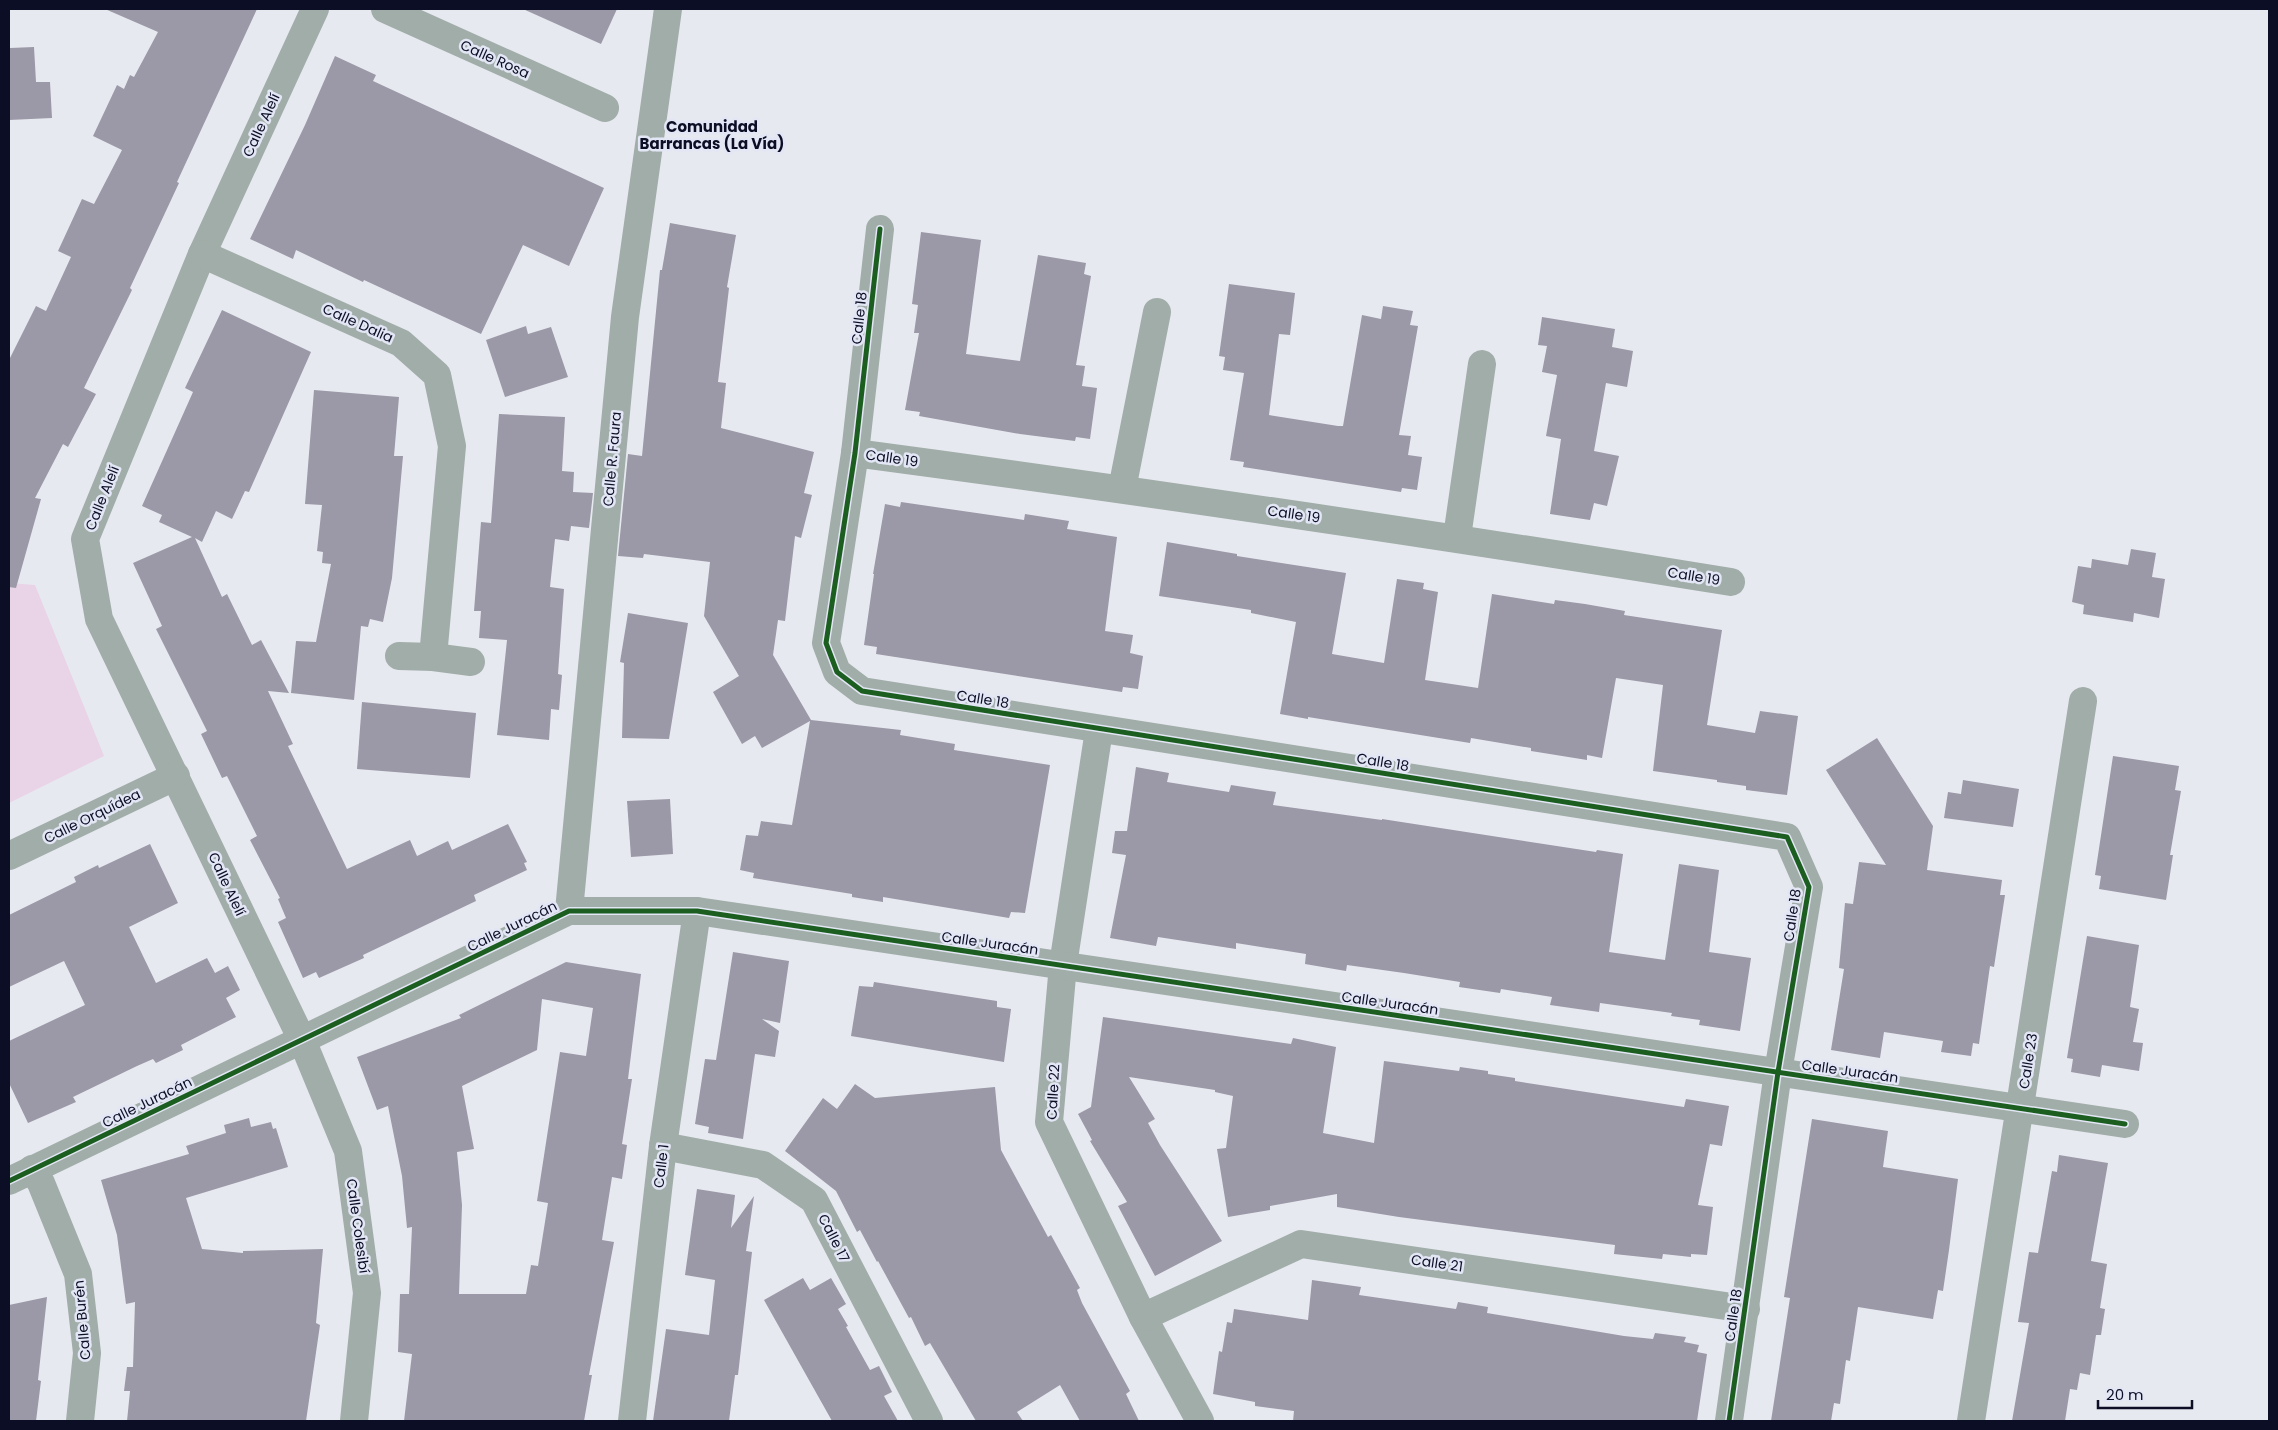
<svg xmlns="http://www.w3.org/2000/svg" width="2278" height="1430" viewBox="0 0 2278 1430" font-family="Poppins,sans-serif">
<rect width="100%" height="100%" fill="#e7e9f0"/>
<path fill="#e9d3e7" d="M 9,583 L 35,585 L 104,756 L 9,803 Z"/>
<g fill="#9b98a7" fill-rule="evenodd">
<path d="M 105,9 L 257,9 L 177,182 L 179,183 L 130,288 L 132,290 L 84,388 L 96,394 L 68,447 L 63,444 L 35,498 L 41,499 L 16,588 L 9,587 L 9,360 L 36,306 L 46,311 L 71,257 L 58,251 L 82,199 L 94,204 L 122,150 L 93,136 L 117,85 L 124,89 L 130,75 L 134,77 L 158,32 Z"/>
<path d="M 523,9 L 617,9 L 601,44 Z"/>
<path d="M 34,47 L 36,82 L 50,82 L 52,118 L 9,120 L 10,48 Z"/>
<path d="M 335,56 L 376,75 L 373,81 L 604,188 L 569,266 L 523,245 L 481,334 L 364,280 L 363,282 L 296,250 L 293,259 L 250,239 L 305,125 Z"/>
<path d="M 670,223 L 736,235 L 727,287 L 729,288 L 718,382 L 726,383 L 721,428 L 814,452 L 804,493 L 812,495 L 801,538 L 795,536 L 785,621 L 778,620 L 773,655 L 811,720 L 901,730 L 900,735 L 955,744 L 954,750 L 1050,765 L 1025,913 L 1011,912 L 1009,918 L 883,897 L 883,902 L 852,897 L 852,894 L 753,878 L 754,873 L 740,870 L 746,835 L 758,836 L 761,821 L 792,825 L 810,721 L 762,748 L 755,736 L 742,744 L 713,692 L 739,676 L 704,616 L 710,562 L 644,554 L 643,558 L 618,556 L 628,454 L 642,456 L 660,270 L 662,270 Z"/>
<path d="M 921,232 L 981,240 L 966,354 L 1020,361 L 1038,255 L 1086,263 L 1084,274 L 1091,276 L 1076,365 L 1085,366 L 1082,386 L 1097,388 L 1090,439 L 1076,437 L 1075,441 L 1020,434 L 919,416 L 920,412 L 905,410 L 919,333 L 914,333 L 918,305 L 912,304 Z"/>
<path d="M 1229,284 L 1295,293 L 1290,335 L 1279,334 L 1269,415 L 1338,426 L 1343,426 L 1362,315 L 1381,319 L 1383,306 L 1413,311 L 1410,325 L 1418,326 L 1399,435 L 1411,436 L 1408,455 L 1422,457 L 1417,490 L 1402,488 L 1401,492 L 1243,467 L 1244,462 L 1230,460 L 1244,373 L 1223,370 L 1225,357 L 1219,356 Z"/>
<path d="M 222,310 L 311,352 L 249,492 L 245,491 L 232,519 L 216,511 L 202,542 L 195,538 L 222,597 L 227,594 L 252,645 L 261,640 L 289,693 L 268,691 L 293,744 L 288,746 L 347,869 L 410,840 L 417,856 L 448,841 L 452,850 L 508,824 L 527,862 L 524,863 L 527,870 L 474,895 L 476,901 L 363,955 L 364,958 L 319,978 L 316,972 L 303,978 L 278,922 L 286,918 L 278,899 L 280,898 L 250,840 L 257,836 L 227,776 L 222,778 L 201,734 L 207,731 L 156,629 L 162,626 L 133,563 L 192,537 L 159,522 L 162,515 L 142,506 L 193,392 L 185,388 Z"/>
<path d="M 1542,317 L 1615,329 L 1612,347 L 1633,351 L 1627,387 L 1606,383 L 1594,451 L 1619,456 L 1607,506 L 1594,503 L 1590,520 L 1550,514 L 1561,439 L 1546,436 L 1557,375 L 1542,372 L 1547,346 L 1538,345 Z"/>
<path d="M 526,326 L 528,334 L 551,327 L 568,377 L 505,397 L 486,340 Z"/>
<path d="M 314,390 L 399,397 L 394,456 L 403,456 L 392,578 L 383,622 L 370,619 L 368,627 L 361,626 L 354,700 L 291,693 L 296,641 L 316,642 L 331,564 L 322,563 L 323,552 L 317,551 L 322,505 L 305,504 Z"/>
<path d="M 499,414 L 565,417 L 562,471 L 574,472 L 573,492 L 593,493 L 589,528 L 571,526 L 569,541 L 555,539 L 550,587 L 564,589 L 558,674 L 562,675 L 559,710 L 551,709 L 549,740 L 497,735 L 507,640 L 479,638 L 481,611 L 474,611 L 481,522 L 491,523 Z"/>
<path d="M 901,502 L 1024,520 L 1025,514 L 1069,521 L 1067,529 L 1117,537 L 1105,631 L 1133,635 L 1130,653 L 1143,656 L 1138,689 L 1123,687 L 1122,692 L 876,654 L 877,647 L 864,645 L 874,574 L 873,574 L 885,504 L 900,507 Z"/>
<path d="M 1167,542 L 1237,554 L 1237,556 L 1346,573 L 1332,654 L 1384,663 L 1397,579 L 1424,583 L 1423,589 L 1438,592 L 1425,680 L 1478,688 L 1492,594 L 1554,604 L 1555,600 L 1585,604 L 1625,611 L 1624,615 L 1722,630 L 1707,725 L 1755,733 L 1760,711 L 1798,716 L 1787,795 L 1746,790 L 1746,786 L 1717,782 L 1717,780 L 1653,771 L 1663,685 L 1616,678 L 1602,758 L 1587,755 L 1587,760 L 1531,751 L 1531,748 L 1471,738 L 1470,743 L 1308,717 L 1308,719 L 1280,714 L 1296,622 L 1251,613 L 1251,610 L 1159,596 Z"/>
<path d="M 2131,549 L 2156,553 L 2152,577 L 2165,579 L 2159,618 L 2134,613 L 2133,622 L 2083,614 L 2084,605 L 2072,602 L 2078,566 L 2091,568 L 2092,559 L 2128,565 Z"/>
<path d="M 628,613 L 688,623 L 669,739 L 622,738 L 624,663 L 620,662 Z"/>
<path d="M 362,702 L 476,713 L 470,778 L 357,769 Z"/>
<path d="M 1877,738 L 1933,826 L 1927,870 L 2002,880 L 2000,895 L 2005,895 L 1994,967 L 1990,966 L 1979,1044 L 1973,1043 L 1971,1056 L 1941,1052 L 1943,1041 L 1884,1032 L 1880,1058 L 1831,1050 L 1844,969 L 1839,968 L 1845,903 L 1853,904 L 1859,862 L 1886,865 L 1826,770 Z"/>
<path d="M 2113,756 L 2179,766 L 2175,790 L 2181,791 L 2170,855 L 2173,855 L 2166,900 L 2099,889 L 2101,876 L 2095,875 Z"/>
<path d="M 1136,767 L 1169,773 L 1167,782 L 1229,792 L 1231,785 L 1276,792 L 1273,805 L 1382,820 L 1382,819 L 1596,852 L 1597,850 L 1623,854 L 1609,952 L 1665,960 L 1679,864 L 1719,870 L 1709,952 L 1751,958 L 1740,1031 L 1699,1025 L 1700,1020 L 1671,1016 L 1672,1013 L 1600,1003 L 1599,1012 L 1550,1005 L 1552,997 L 1501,989 L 1500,993 L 1459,987 L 1460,982 L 1404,973 L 1347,965 L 1346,971 L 1305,964 L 1306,954 L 1236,943 L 1236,949 L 1158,937 L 1156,946 L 1110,938 L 1126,855 L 1112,853 L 1115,831 L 1127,831 Z"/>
<path d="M 1963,780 L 2019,789 L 2013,827 L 1944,818 L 1948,792 L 1961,794 Z"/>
<path d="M 670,799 L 673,854 L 631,857 L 627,801 Z"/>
<path d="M 150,844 L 178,903 L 129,927 L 156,983 L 207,958 L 215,973 L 228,966 L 240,990 L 226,998 L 236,1017 L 181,1045 L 183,1050 L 156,1063 L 153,1059 L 137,1066 L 73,1097 L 76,1102 L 28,1123 L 9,1083 L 9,1041 L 85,1005 L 64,961 L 9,987 L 9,915 L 76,882 L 74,877 L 98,865 L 99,868 Z"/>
<path d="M 2087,936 L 2139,945 L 2130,1007 L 2139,1009 L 2133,1042 L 2143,1043 L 2139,1071 L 2102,1065 L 2100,1077 L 2071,1072 L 2073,1059 L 2067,1058 Z"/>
<path d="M 733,952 L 789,961 L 780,1023 L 762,1019 L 779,1031 L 775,1057 L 755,1054 L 743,1139 L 708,1133 L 709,1127 L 695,1124 L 705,1059 L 716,1060 Z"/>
<path d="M 566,962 L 641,974 L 628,1079 L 632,1079 L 622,1144 L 627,1145 L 622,1179 L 612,1177 L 604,1227 L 602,1240 L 614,1242 L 589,1375 L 592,1375 L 584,1421 L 404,1421 L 412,1354 L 398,1352 L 400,1294 L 409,1294 L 412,1227 L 407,1228 L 402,1176 L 388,1106 L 377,1110 L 357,1057 L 461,1018 L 459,1015 ZM 542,999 L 593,1008 L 586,1056 L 560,1052 L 537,1201 L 548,1203 L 538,1266 L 531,1265 L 526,1294 L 459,1294 L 462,1205 L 457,1152 L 474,1149 L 462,1086 L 537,1050 Z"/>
<path d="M 874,982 L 997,1001 L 997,1007 L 1011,1009 L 1004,1062 L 851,1036 L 859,986 L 873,987 Z"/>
<path d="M 1103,1017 L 1291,1044 L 1293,1038 L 1336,1047 L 1323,1133 L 1374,1143 L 1384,1061 L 1459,1071 L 1460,1067 L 1488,1071 L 1488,1074 L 1515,1078 L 1515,1081 L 1684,1107 L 1686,1099 L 1729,1106 L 1722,1146 L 1710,1144 L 1698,1205 L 1713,1207 L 1707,1255 L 1691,1254 L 1691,1257 L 1663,1254 L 1662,1259 L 1614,1254 L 1615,1245 L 1399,1217 L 1337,1207 L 1337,1194 L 1270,1206 L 1270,1210 L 1228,1217 L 1217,1149 L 1226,1148 L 1233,1096 L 1215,1092 L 1215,1090 L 1129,1077 L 1155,1119 L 1148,1123 L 1160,1145 L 1222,1241 L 1155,1276 L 1118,1206 L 1127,1202 L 1090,1141 L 1092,1140 L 1078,1114 L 1091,1107 Z"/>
<path d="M 855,1084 L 875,1098 L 995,1087 L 1001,1150 L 1048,1237 L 1051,1235 L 1080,1288 L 1077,1290 L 1082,1303 L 1130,1391 L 1126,1394 L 1139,1421 L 1080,1421 L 1060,1385 L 1017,1412 L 1023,1421 L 976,1421 L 930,1343 L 925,1346 L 911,1317 L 909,1318 L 878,1261 L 877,1262 L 860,1230 L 857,1232 L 836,1191 L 785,1151 L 823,1098 L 837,1109 Z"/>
<path d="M 249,1118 L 251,1127 L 271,1122 L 273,1129 L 276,1128 L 288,1167 L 186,1198 L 202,1249 L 243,1253 L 243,1251 L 323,1249 L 316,1323 L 320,1325 L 306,1421 L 127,1421 L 130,1391 L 124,1391 L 127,1367 L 133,1367 L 135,1302 L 126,1304 L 117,1235 L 101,1180 L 189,1154 L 186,1146 L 226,1133 L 224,1125 Z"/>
<path d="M 1812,1119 L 1888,1131 L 1883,1167 L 1958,1179 L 1949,1250 L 1943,1291 L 1938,1290 L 1933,1319 L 1858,1307 L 1850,1361 L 1846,1360 L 1840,1404 L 1834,1403 L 1831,1421 L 1771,1421 L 1790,1298 L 1784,1297 Z"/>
<path d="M 2059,1155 L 2108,1163 L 2091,1261 L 2107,1264 L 2100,1308 L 2105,1309 L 2101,1335 L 2096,1335 L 2090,1375 L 2080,1373 L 2077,1390 L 2070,1389 L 2065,1421 L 2012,1421 L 2029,1323 L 2018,1322 L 2029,1252 L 2038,1253 L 2052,1171 L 2057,1172 Z"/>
<path d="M 697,1189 L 735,1195 L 731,1228 L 754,1196 L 746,1251 L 752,1252 L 738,1375 L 735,1375 L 729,1421 L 653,1421 L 666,1329 L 709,1335 L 715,1280 L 685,1275 Z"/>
<path d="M 803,1278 L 810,1290 L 831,1278 L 846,1304 L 838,1309 L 848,1326 L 846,1327 L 870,1370 L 879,1366 L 892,1392 L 884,1396 L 898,1421 L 832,1421 L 764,1300 Z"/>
<path d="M 1312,1280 L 1361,1287 L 1359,1295 L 1456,1309 L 1458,1302 L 1488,1307 L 1487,1313 L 1624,1336 L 1653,1339 L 1655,1333 L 1686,1337 L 1684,1342 L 1699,1345 L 1697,1352 L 1707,1354 L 1697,1421 L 1293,1421 L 1294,1411 L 1255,1406 L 1255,1402 L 1213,1394 L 1219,1351 L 1222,1352 L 1227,1322 L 1232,1323 L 1234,1309 L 1308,1320 Z"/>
<path d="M 47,1297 L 38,1380 L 41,1381 L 36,1421 L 9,1421 L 9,1305 Z"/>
</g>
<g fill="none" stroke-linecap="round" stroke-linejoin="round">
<g stroke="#a1ada8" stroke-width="28">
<path d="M 315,9 L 202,254 L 85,539 L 99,619 L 302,1040 L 348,1151 L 367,1293 L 354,1421"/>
<path d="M 385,9 L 605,108"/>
<path d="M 880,229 L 855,453 L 826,643 L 837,672 L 862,691 L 1787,837 L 1809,887 L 1778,1072 L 1729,1421"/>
<path d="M 202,254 L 401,343 L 437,375 L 452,446 L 433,657"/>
<path d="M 855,453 C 1148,492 1440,535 1731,582"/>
<path d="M 1122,489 L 1157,312"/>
<path d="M 1457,537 L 1482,364"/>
<path d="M 399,656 L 433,657 L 471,662"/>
<path d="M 1099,730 L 1063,965 L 1049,1122 L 1143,1317 L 1200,1421"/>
<path d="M 9,856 L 176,776"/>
<path d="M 569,911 L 625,317 L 668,9"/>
<path d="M 663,1146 L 763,1165 L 814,1200 L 929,1421"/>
<path d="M 32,1169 L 41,1183 L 78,1274 L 87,1353 L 80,1421"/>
<path d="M 9,1181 L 569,911 L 697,911 L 2125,1124"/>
<path d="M 1143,1317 L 1301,1244 L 1746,1309"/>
<path d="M 632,1421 L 663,1146 L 697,911"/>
<path d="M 1971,1421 L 2083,701"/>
</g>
<g stroke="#e3e6f4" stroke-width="8">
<g id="cycleway">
<path d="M 880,229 L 855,453 L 826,643 L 837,672 L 862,691 L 1787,837 L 1809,887 L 1778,1072 L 1729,1421"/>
<path d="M 9,1181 L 569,911 L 697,911 L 2125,1124"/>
</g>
</g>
<use href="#cycleway" stroke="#1b5e20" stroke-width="5"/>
</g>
<g text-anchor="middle" stroke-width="5" stroke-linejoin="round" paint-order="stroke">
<g font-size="14" fill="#0c0e26" stroke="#e3e6f4">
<text transform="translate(495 59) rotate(24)" y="5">Calle Rosa</text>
<text transform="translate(261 125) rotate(-65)" y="5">Calle Alelí</text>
<text transform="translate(859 318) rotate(-84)" y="5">Calle 18</text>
<text transform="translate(358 323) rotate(24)" y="5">Calle Dalia</text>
<text transform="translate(892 458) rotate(8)" y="5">Calle 19</text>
<text transform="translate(612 459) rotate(-85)" y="5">Calle R. Faura</text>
<text transform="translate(102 498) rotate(-68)" y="5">Calle Alelí</text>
<text transform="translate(1294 514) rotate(8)" y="5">Calle 19</text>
<text transform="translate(1694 576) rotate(9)" y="5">Calle 19</text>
<text transform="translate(983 699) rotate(9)" y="5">Calle 18</text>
<text transform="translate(1383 762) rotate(9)" y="5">Calle 18</text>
<text transform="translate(92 816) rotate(-26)" y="5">Calle Orquídea</text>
<text transform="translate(227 884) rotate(65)" y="5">Calle Alelí</text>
<text transform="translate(1792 915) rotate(-82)" y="5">Calle 18</text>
<text transform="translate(512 926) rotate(-26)" y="5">Calle Juracán</text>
<text transform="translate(990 943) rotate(8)" y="5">Calle Juracán</text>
<text transform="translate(1390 1003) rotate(8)" y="5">Calle Juracán</text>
<text transform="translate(2028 1061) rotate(-81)" y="5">Calle 23</text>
<text transform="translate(1850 1071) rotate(8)" y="5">Calle Juracán</text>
<text transform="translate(1053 1092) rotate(-87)" y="5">Calle 22</text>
<text transform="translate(147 1102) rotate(-26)" y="5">Calle Juracán</text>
<text transform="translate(661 1166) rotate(-83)" y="5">Calle 1</text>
<text transform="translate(358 1226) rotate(82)" y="5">Calle Colesibí</text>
<text transform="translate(834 1238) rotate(63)" y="5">Calle 17</text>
<text transform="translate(1437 1263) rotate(8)" y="5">Calle 21</text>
<text transform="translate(1733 1315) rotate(-82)" y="5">Calle 18</text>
<text transform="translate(82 1320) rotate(-95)" y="5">Calle Burén</text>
</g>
<g font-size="15" font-weight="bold" fill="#0c0e26" stroke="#e3e6f4">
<text x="712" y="132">Comunidad<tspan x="712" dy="17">Barrancas (La Vía)</tspan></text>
</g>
</g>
<rect width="2278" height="1430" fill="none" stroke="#0c0e26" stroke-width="20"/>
<path d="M2098 1400v8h94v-8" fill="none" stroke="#0c0e26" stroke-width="2.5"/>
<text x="2106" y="1400" font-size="15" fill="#0c0e26" stroke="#e3e6f4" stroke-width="4" paint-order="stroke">20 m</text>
</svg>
